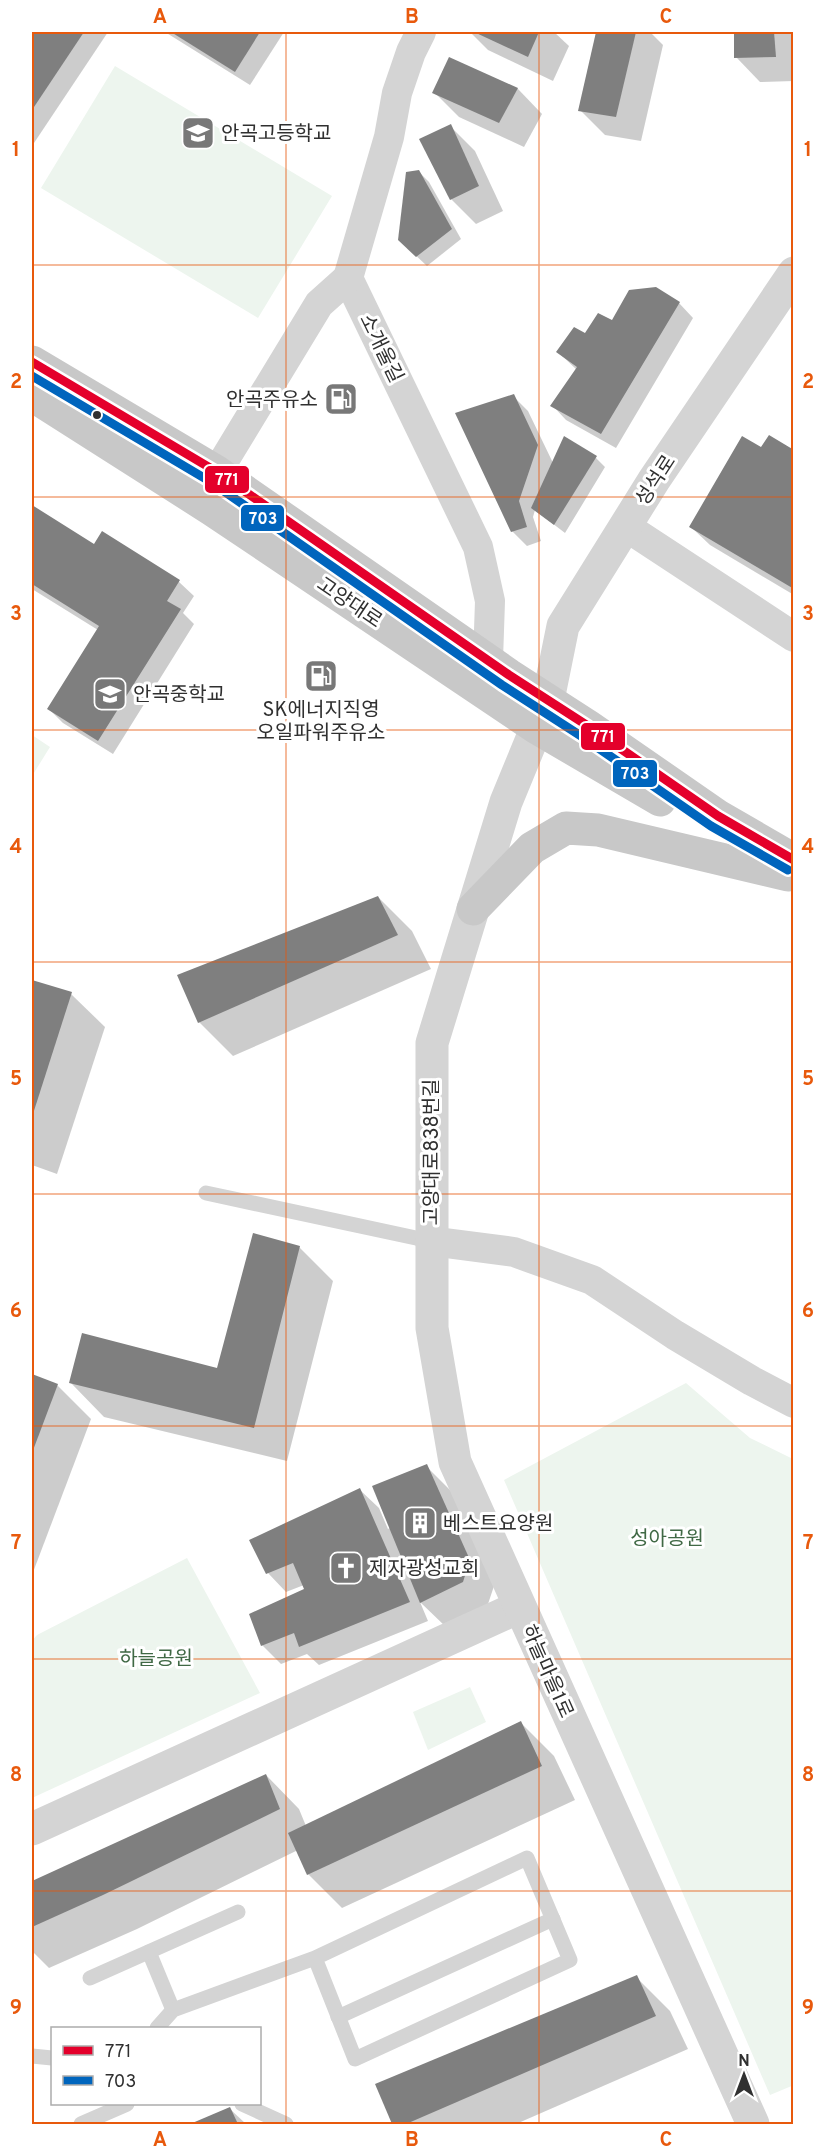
<svg xmlns="http://www.w3.org/2000/svg" width="825" height="2156" viewBox="0 0 825 2156" font-family="Overpass,'Noto Sans KR',sans-serif">
<rect width="100%" height="100%" fill="#fff"/>
<g fill="#edf5ee">
<path d="M 115,66 L 332,196 L 258,318 L 41,188 Z"/>
<path d="M 32,735 L 50,747 L 32,776 Z"/>
<path d="M 686,1383 L 750,1438 L 793,1459 L 794,2085 L 770,2095 L 504,1480 Z"/>
<path d="M 187,1558 L 260,1693 L 32,1798 L 32,1641 L 37,1635 Z"/>
<path d="M 470,1687 L 486,1722 L 428,1750 L 413,1712 Z"/>
</g>
<g fill="#0003">
<path d="M 32,32 L 108,32 L 32,146 Z"/>
<path d="M 165,32 L 284,32 L 250,85 Z"/>
<path d="M 470,32 L 554,32 L 569,46 L 553,81 L 488,50 Z"/>
<path d="M 598,32 L 650,32 L 663,45 L 641,141 L 605,135 L 580,110 Z"/>
<path d="M 736,32 L 794,32 L 794,81 L 760,82 L 736,57 Z"/>
<path d="M 450,59 L 518,89 L 542,114 L 524,147 L 459,117 L 434,92 Z"/>
<path d="M 450,126 L 475,151 L 503,211 L 476,224 L 451,199 Z"/>
<path d="M 419,172 L 429,182 L 461,239 L 427,266 L 410,250 Z"/>
<path d="M 679,303 L 693,318 L 616,448 L 566,420 L 552,405 L 577,370 L 558,352 L 612,322 Z"/>
<path d="M 513,396 L 528,411 L 553,463 L 596,458 L 605,467 L 565,533 L 535,510 L 533,517 L 541,541 L 527,546 L 512,531 Z"/>
<path d="M 762,449 L 794,452 L 794,595 L 710,545 L 691,527 Z"/>
<path d="M 32,507 L 94,546 L 103,534 L 179,582 L 194,596 L 183,613 L 194,624 L 113,754 L 63,723 L 49,709 L 98,630 L 32,589 Z"/>
<path d="M 378,897 L 412,931 L 431,969 L 233,1056 L 199,1022 L 179,976 Z"/>
<path d="M 32,981 L 71,994 L 105,1027 L 57,1174 L 32,1165 Z"/>
<path d="M 299,1247 L 333,1281 L 287,1461 L 104,1417 L 71,1383 L 218,1370 Z"/>
<path d="M 32,1376 L 57,1385 L 91,1419 L 32,1575 Z"/>
<path d="M 426,1466 L 451,1491 L 494,1586 L 487,1607 L 446,1627 L 420,1602 L 428,1621 L 319,1665 L 307,1654 L 281,1664 L 262,1645 L 306,1590 L 304,1585 L 286,1592 L 268,1573 L 360,1490 L 379,1508 L 388,1529 L 390,1528 Z"/>
<path d="M 520,1722 L 554,1756 L 575,1800 L 342,1908 L 308,1874 L 298,1850 L 137,1929 L 49,1968 L 32,1951 L 32,1882 L 266,1775 L 299,1809 L 306,1826 Z"/>
<path d="M 636,1977 L 670,2011 L 688,2049 L 516,2124 L 394,2124 L 377,2085 Z"/>
<path d="M 230,2109 L 246,2124 L 193,2124 Z"/>
</g>
<g fill="#7f7f7f">
<path d="M 32,32 L 84,32 L 32,110 Z"/>
<path d="M 171,32 L 260,32 L 235,72 Z"/>
<path d="M 474,32 L 539,32 L 528,57 Z"/>
<path d="M 596,32 L 636,32 L 616,117 L 578,111 Z"/>
<path d="M 734,32 L 774,32 L 776,57 L 734,58 Z"/>
<path d="M 449,57 L 518,88 L 499,123 L 432,93 Z"/>
<path d="M 451,124 L 479,186 L 450,200 L 419,139 Z"/>
<path d="M 419,170 L 452,229 L 416,257 L 398,240 L 406,172 Z"/>
<path d="M 656,287 L 680,302 L 601,434 L 550,406 L 577,367 L 556,352 L 574,327 L 585,333 L 598,313 L 612,320 L 629,290 Z"/>
<path d="M 514,394 L 538,445 L 519,501 L 527,527 L 511,532 L 455,413 Z"/>
<path d="M 769,435 L 794,450 L 794,589 L 689,527 L 742,436 L 761,447 Z"/>
<path d="M 564,436 L 597,456 L 554,525 L 531,508 Z"/>
<path d="M 32,505 L 94,544 L 102,531 L 180,580 L 167,601 L 181,609 L 98,741 L 47,709 L 99,626 L 32,584 Z"/>
<path d="M 378,896 L 398,935 L 198,1023 L 177,975 Z"/>
<path d="M 32,980 L 72,992 L 32,1117 Z"/>
<path d="M 253,1233 L 300,1246 L 254,1428 L 69,1383 L 82,1333 L 217,1368 Z"/>
<path d="M 32,1374 L 58,1384 L 32,1453 Z"/>
<path d="M 427,1464 L 470,1560 L 463,1582 L 420,1603 L 372,1486 Z"/>
<path d="M 360,1488 L 410,1602 L 299,1647 L 294,1633 L 261,1646 L 249,1614 L 304,1589 L 293,1563 L 266,1574 L 249,1540 Z"/>
<path d="M 521,1721 L 542,1766 L 307,1875 L 288,1833 Z"/>
<path d="M 266,1774 L 280,1809 L 103,1895 L 32,1927 L 32,1881 Z"/>
<path d="M 637,1975 L 656,2016 L 406,2124 L 392,2124 L 375,2084 Z"/>
<path d="M 230,2107 L 238,2124 L 190,2124 Z"/>
</g>
<g fill="none" stroke-linecap="round" stroke-linejoin="round">
<g stroke="#d4d4d4" stroke-width="15">
<path d="M 206,1193 L 430,1241"/>
<path d="M 149,1952 L 173,2010"/>
<path d="M 90,1978 L 238,1912"/>
<path d="M 338,2017 L 553,1919"/>
<path d="M 157,2028 L 173,2010 L 315,1958 L 527,1858 L 570,1960 L 355,2059 L 315,1958"/>
<path d="M 32,2056 L 52,2058"/>
<path d="M 242,2104 L 286,2124"/>
<path d="M 81,2124 L 127,2104"/>
</g>
<g stroke="#d4d4d4" stroke-width="30">
<path d="M 421,32 L 411,52 L 397,93 L 389,137 L 348,278 L 478,547 L 490,601 L 488,660"/>
<path d="M 217,472 L 319,304 L 348,278"/>
<path d="M 625,526 L 794,637"/>
<path d="M 430,1241 L 514,1252 L 592,1280 L 675,1335 L 752,1381 L 794,1403"/>
</g>
<g stroke="#d4d4d4" stroke-width="33">
<path d="M 32,1829 L 519,1607"/>
<path d="M 753,2124 L 455,1462 L 432,1328 L 432,1043 L 506,802 L 548,700 L 563,626 L 654,480 L 794,273"/>
</g>
<g stroke="#c8c8c8" stroke-width="33">
<path d="M 32,362 L 217,472 L 509,675 L 588,726 L 718,816 L 794,860"/>
<path d="M 32,395 L 211,509 L 537,728 L 660,800"/>
<path d="M 473,909 L 532,848 L 566,828 L 598,830 L 788,875"/>
</g>
<g stroke="#fff" stroke-width="14">
<path id="bus-1" d="M 32,362 L 217,472 L 509,675 L 588,726 L 718,816 L 794,860"/>
</g>
<g stroke="#fff" stroke-width="14">
<path id="bus-2" d="M 32,376 L 211,482 L 502,685 L 581,736 L 711,826 L 788,870"/>
</g>
<use href="#bus-1" stroke="#e4002b" stroke-width="9"/>
<use href="#bus-2" stroke="#0065bd" stroke-width="9"/>
</g>
<path fill="none" stroke="#e8590c" stroke-width="1.5" stroke-opacity="0.55" d="M 286,32 L 286,2124M 539,32 L 539,2124M 32,265 L 794,265M 32,497 L 794,497M 32,730 L 794,730M 32,962 L 794,962M 32,1194 L 794,1194M 32,1426 L 794,1426M 32,1659 L 794,1659M 32,1891 L 794,1891"/>
<defs>
<g id="school-square" transform="scale(1.725)"><rect x="-9" y="-9" width="18" height="18" rx="4" fill="#787878" stroke="#fff"/><path d="M0-5L7-2L0 1L-7-2ZM-4 1L0 2.5L4 1V4Q0 6-4 4Z" fill="#fff"/></g>
<g id="fuel-square" transform="scale(1.725)"><rect x="-9" y="-9" width="18" height="18" rx="4" fill="#787878" stroke="#fff"/><path d="M-5.5-6h7V0h2V4h1.3V-2.5L3-4.5l.8-.8L6-3V5H2.5V1h-1V6h-7ZM-4.2-4.7v3.2H.2V-4.7Z" fill="#fff"/></g>
<g id="building-square" transform="scale(1.725)"><rect x="-9" y="-9" width="18" height="18" rx="4" fill="#787878" stroke="#fff"/><path d="M-4-6H4V6H1V3H-1V6H-4ZM-2.5-4.3h1.7v1.8h-1.7ZM.8-4.3h1.7v1.8H.8ZM-2.5-1h1.7V.8h-1.7ZM.8-1h1.7V.8H.8Z" fill="#fff"/></g>
<g id="church-square" transform="scale(1.725)"><rect x="-9" y="-9" width="18" height="18" rx="4" fill="#787878" stroke="#fff"/><path d="M-1.2-6h2.4v3.5h3.3v2.4h-3.3V6h-2.4V-.1h-3.3v-2.4h3.3Z" fill="#fff"/></g>
</defs>
<g fill-rule="evenodd">
<use href="#school-square" x="198" y="133"/>
<use href="#fuel-square" x="341" y="399"/>
<use href="#fuel-square" x="321" y="676"/>
<use href="#school-square" x="110" y="694"/>
<use href="#building-square" x="420" y="1523"/>
<use href="#church-square" x="346" y="1568"/>
</g>
<circle fill="#303030" stroke="#fff" stroke-width="2" cx="97" cy="415" r="5"/>
<g text-anchor="middle" stroke-width="6" stroke-linejoin="round" paint-order="stroke">
<g font-size="20" fill="#303030" stroke="#fff" text-anchor="start">
<text x="221" y="140">안곡고등학교</text>
<text x="318" y="406" text-anchor="end">안곡주유소</text>
<text x="133" y="701">안곡중학교</text>
<text x="321" y="716" text-anchor="middle">SK에너지직영<tspan x="321" dy="23">오일파워주유소</tspan></text>
<text x="443" y="1530">베스트요양원</text>
<text x="369" y="1575">제자광성교회</text>
</g>
<g font-size="20" fill="#303030" stroke="#fff">
<text transform="translate(382 348) rotate(64)" y="7">소개울길</text>
<text transform="translate(655 480) rotate(-57)" y="7">성석로</text>
<text transform="translate(350 602) rotate(34)" y="7">고양대로</text>
<text transform="translate(431 1152) rotate(-90)" y="7">고양대로838번길</text>
<text transform="translate(548 1671) rotate(66)" y="7">하늘마을1로</text>
</g>
<g font-size="20" fill="#406945" stroke="#fff">
<text x="667" y="1545">성아공원</text>
<text x="156" y="1665">하늘공원</text>
</g>
</g>
<g stroke="#fff" stroke-width="2">
<rect x="204" y="465" width="46" height="29" rx="6" fill="#e4002b"/>
<rect x="240" y="504" width="45" height="28" rx="6" fill="#0065bd"/>
<rect x="580" y="722" width="46" height="29" rx="6" fill="#e4002b"/>
<rect x="612" y="759" width="46" height="29" rx="6" fill="#0065bd"/>
</g>
<g font-size="16" text-anchor="middle" font-weight="bold" fill="#fff">
<text x="227" y="485">771</text>
<text x="263" y="524">703</text>
<text x="603" y="742">771</text>
<text x="635" y="779">703</text>
</g>
<rect width="825" height="2156" fill="none" stroke="#ffffff" stroke-width="66"/>
<rect x="51" y="2027" width="210" height="78" fill="#ffffff" stroke="#acacac" stroke-width="1.5"/>
<rect x="63" y="2046" width="30" height="9" fill="#e4002b" stroke="#acacac" stroke-width="1.5"/>
<text x="105" y="2057" font-size="18" fill="#303030">771</text>
<rect x="63" y="2076" width="30" height="9" fill="#0065bd" stroke="#acacac" stroke-width="1.5"/>
<text x="105" y="2087" font-size="18" fill="#303030">703</text>
<g transform="translate(744 2075)" stroke="#ffffff" stroke-width="4.5" paint-order="stroke">
<path d="M0-4.5L10 22L0 15L-10 22Z" fill="#303030"/>
<text y="-9" font-size="16" font-weight="bold" text-anchor="middle" fill="#303030">N</text>
</g>
<rect x="33" y="33" width="759" height="2090" fill="none" stroke="#e8590c" stroke-width="2"/>
<g font-size="20" text-anchor="middle" font-weight="bold" fill="#e8590c">
<text x="160" y="23">A</text>
<text x="412" y="23">B</text>
<text x="666" y="23">C</text>
<text x="16" y="156">1</text>
<text x="808" y="156">1</text>
<text x="16" y="388">2</text>
<text x="808" y="388">2</text>
<text x="16" y="620">3</text>
<text x="808" y="620">3</text>
<text x="16" y="853">4</text>
<text x="808" y="853">4</text>
<text x="16" y="1085">5</text>
<text x="808" y="1085">5</text>
<text x="16" y="1317">6</text>
<text x="808" y="1317">6</text>
<text x="16" y="1549">7</text>
<text x="808" y="1549">7</text>
<text x="16" y="1781">8</text>
<text x="808" y="1781">8</text>
<text x="16" y="2014">9</text>
<text x="808" y="2014">9</text>
<text x="160" y="2146">A</text>
<text x="412" y="2146">B</text>
<text x="666" y="2146">C</text>
</g>
</svg>
